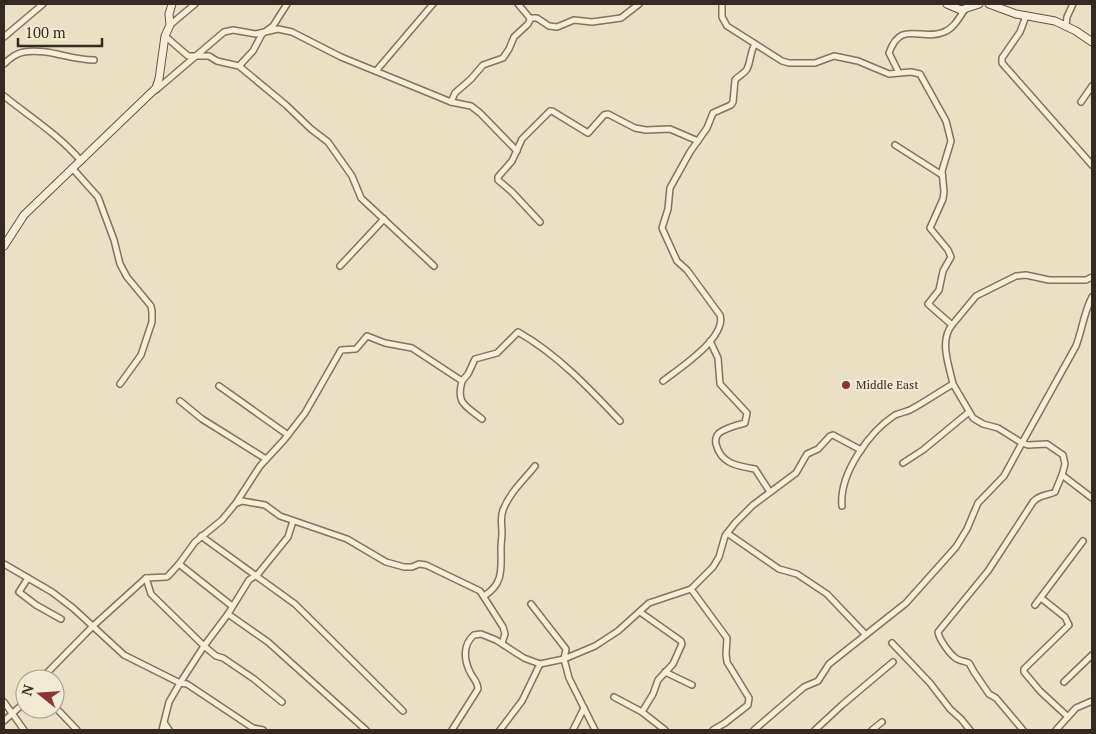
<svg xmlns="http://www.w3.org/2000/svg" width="1096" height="734" viewBox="0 0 1096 734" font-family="'PT Serif',serif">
<rect width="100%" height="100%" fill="#eae0c4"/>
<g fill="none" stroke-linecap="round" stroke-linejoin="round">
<g stroke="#83725c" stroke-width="8">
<g id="street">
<path d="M 722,4 L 722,17 L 727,26 L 782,61 L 789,63 L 815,63 L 834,56 L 858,61 L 889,74 L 899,73"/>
<path d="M 1026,16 L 1020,32 L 1002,58 L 1002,63 L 1092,165"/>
<path d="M 530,18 L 537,18 L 549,26 L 557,27 L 574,20 L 592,22 L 621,18 L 639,4"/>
<path d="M 170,25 L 195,4"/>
<path d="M 1066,25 L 1067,17 L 1073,4"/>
<path d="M 165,36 L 188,56 L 209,56 L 217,61 L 239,66 L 286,105 L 311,129 L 328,142 L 352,176 L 361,198 L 434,266"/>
<path d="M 4,37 L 43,4"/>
<path d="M 4,64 C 9,59 17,53 24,52 C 47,48 71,60 94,60"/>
<path d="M 239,66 L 253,51 L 262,34 L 273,26 L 287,4"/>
<path d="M 376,71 L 433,4"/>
<path d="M 156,90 L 224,32 L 233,30 L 256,34 L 278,29 L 292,32 L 341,57 L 451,102 L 471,106 L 480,113 L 517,151"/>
<path d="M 4,96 C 30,117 59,135 81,161"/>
<path d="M 451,102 L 455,93 L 471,79 L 483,65 L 503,58 L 509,49 L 514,37 L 528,24 L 530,20 L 529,17 L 518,4"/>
<path d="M 1081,102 L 1092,86"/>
<path d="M 895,145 L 942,175"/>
<path d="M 73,169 L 98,197 L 114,240 L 120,264 L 127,277 L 151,306 L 152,312 L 152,322 L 141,355 L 120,384"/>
<path d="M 540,222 L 512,192 L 498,180 L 498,177 L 512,161 L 522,139 L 550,111 L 552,111 L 588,133 L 604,115 L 608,114 L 635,128 L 646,130 L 670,129 L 698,141"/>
<path d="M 340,266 L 384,219"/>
<path d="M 1092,297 C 1084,312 1082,330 1076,346 L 1022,443 L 1028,445 L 1047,444 L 1063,455 L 1065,464 L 1062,475 L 1092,498"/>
<path d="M 952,325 L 976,296 L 1016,276 L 1026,275 L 1049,280 L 1086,280 L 1092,277"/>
<path d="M 710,341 L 718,358 L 720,384 L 747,413 L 745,423 C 737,425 726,428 719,433 C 716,436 715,439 716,444 C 721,464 737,466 755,469 L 770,492"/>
<path d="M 462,381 L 468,374 L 475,359 L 497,353 L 518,332 C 557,354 590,389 620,421"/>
<path d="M 663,381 C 678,369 727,338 720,315 L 687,270 L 677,261 L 662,228 L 668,209 L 670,188 L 690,152 L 707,128 L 713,113 L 731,105 L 733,102 L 735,80 C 738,76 744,74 747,69 C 751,61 750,52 755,44"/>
<path d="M 953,384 C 949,365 939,341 952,325 L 928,304 L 939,290 L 943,271 L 951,257 L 948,250 L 930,228 L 943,199 L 944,192 L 942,171 L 951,141 L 946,121 L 920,74 L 911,72 L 899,73 L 889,53 C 901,19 921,42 944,32 C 954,28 959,18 965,9"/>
<path d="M 219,386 L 288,435"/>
<path d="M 180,401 L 202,419 L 266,459"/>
<path d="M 903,463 L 923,450 L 969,412"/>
<path d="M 237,503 L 242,501 L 265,505 L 280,516 L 347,539 L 386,562 L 404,567 L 412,567 L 419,564 L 426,565 L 480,591 L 503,627 L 505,634 L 502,643"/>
<path d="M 727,533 L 779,569 L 797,574 L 827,594 L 865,634"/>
<path d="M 201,536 L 295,604 L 403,711"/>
<path d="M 4,564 L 52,592 L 73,608 L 124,655 L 180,683 L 169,702 L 162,730"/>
<path d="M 179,564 L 232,606"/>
<path d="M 28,578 L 19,592 L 36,605 L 61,619"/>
<path d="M 146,578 L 151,594 L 204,646 L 216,656 L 223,658 L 254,679 L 282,702"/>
<path d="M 691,589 L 727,638 L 726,654 L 727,662 L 749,698 L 748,705 L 725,723 L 713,730"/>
<path d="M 484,596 C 504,584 501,568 501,548 C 501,543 502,538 502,533 C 502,524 500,518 503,510 C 510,492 524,480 535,466"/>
<path d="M 1041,598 L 1065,617 L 1069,625 L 1024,669 L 1024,672 L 1040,691 L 1067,716"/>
<path d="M 531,604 L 566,649 L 564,659 L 569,678 L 595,730"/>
<path d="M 1035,605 L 1083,541"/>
<path d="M 640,612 L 681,641 L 682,644 L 673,664 L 658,680 L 653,694 L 642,712 L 665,730"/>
<path d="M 228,614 L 268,642 L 366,730"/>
<path d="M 892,643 L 930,683 L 950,709 L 961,719 L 970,730"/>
<path d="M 665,672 L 692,685"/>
<path d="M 41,679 L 93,626 L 146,578 L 167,577 L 169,575 L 179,564 L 195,542 L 222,520 L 236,503 L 260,466 L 284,440 L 305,413 L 341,350 L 356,349 L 367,336 L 385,343 L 412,348 L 462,381 C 456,404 465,405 482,419"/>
<path d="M 1064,682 L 1092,655"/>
<path d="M 614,697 L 642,712"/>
<path d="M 4,702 L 24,730"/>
<path d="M 55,707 L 77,730"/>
<path d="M 4,721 L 25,702"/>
<path d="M 165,724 L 169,730"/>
<path d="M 263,730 L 253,728 L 187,684 L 180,683 L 204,646 L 228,614 L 249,580 L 258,574 L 288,537 L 293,521"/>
<path d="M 452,730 L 478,689 C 478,683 474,679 471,674 C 464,661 462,645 474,635 L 481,634 L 496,640 L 524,658 L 540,664 L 564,659 L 595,646 L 618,631 L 649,603 L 691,589 L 713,567 L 719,557 L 725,536 L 735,523 L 753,505 L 796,473 L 807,454 L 818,449 L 830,436 L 833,435 L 861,450"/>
<path d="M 500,730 L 522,701 L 540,664"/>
<path d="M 573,730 L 584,708"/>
<path d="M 754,730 L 804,687 L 818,681 L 829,664 L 906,603 L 956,547 L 967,529 L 978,503 L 1004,476 L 1022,443 L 998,428 L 983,424 L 973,418 L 953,384 C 939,392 925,402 910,410 C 905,412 900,413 895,415 C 869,432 839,474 842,506"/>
<path d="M 815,730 L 842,705 L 893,662"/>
<path d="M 872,730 L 882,722"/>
<path d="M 1023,730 L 996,698 L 989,694 L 974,672 L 969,663 C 965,661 960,661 957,659 C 950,655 939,639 938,632 L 988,571 L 1033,502 C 1040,494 1047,496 1055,492 L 1062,475"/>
<path d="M 1056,730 L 1076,708 L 1092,701"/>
</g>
</g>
<g stroke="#65533f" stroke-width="9">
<g id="secondary">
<path d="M 947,4 L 961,10 L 979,4"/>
<path d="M 989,4 L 1016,14 L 1055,21 L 1076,31 L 1092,42"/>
<path d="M 4,246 L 24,215 L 156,88 L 159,79 L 165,36 L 170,25 L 169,14 L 172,4"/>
</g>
</g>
<use href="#street" stroke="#f6eed6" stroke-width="5"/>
<use href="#secondary" stroke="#f6eed6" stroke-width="7"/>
</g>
<circle fill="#8d3331" stroke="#f2ead3" stroke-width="2" cx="846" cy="385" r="5"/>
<g text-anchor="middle" stroke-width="4" stroke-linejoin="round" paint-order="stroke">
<g font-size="12" fill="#342a1f" stroke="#f2ead3" text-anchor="start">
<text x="856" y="389">Middle East</text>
</g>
</g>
<rect width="1096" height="734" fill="none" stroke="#342a1f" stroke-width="10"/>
<g transform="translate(40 694) rotate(287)"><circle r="24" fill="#f2ead3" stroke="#a69d8b"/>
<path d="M0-4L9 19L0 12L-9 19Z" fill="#8d3331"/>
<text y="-8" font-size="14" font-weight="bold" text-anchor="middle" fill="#342a1f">N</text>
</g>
<path d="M18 38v8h84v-8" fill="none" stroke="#342a1f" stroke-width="2.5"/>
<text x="25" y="38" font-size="15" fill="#342a1f" stroke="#f2ead3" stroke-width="4" paint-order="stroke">100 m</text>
</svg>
